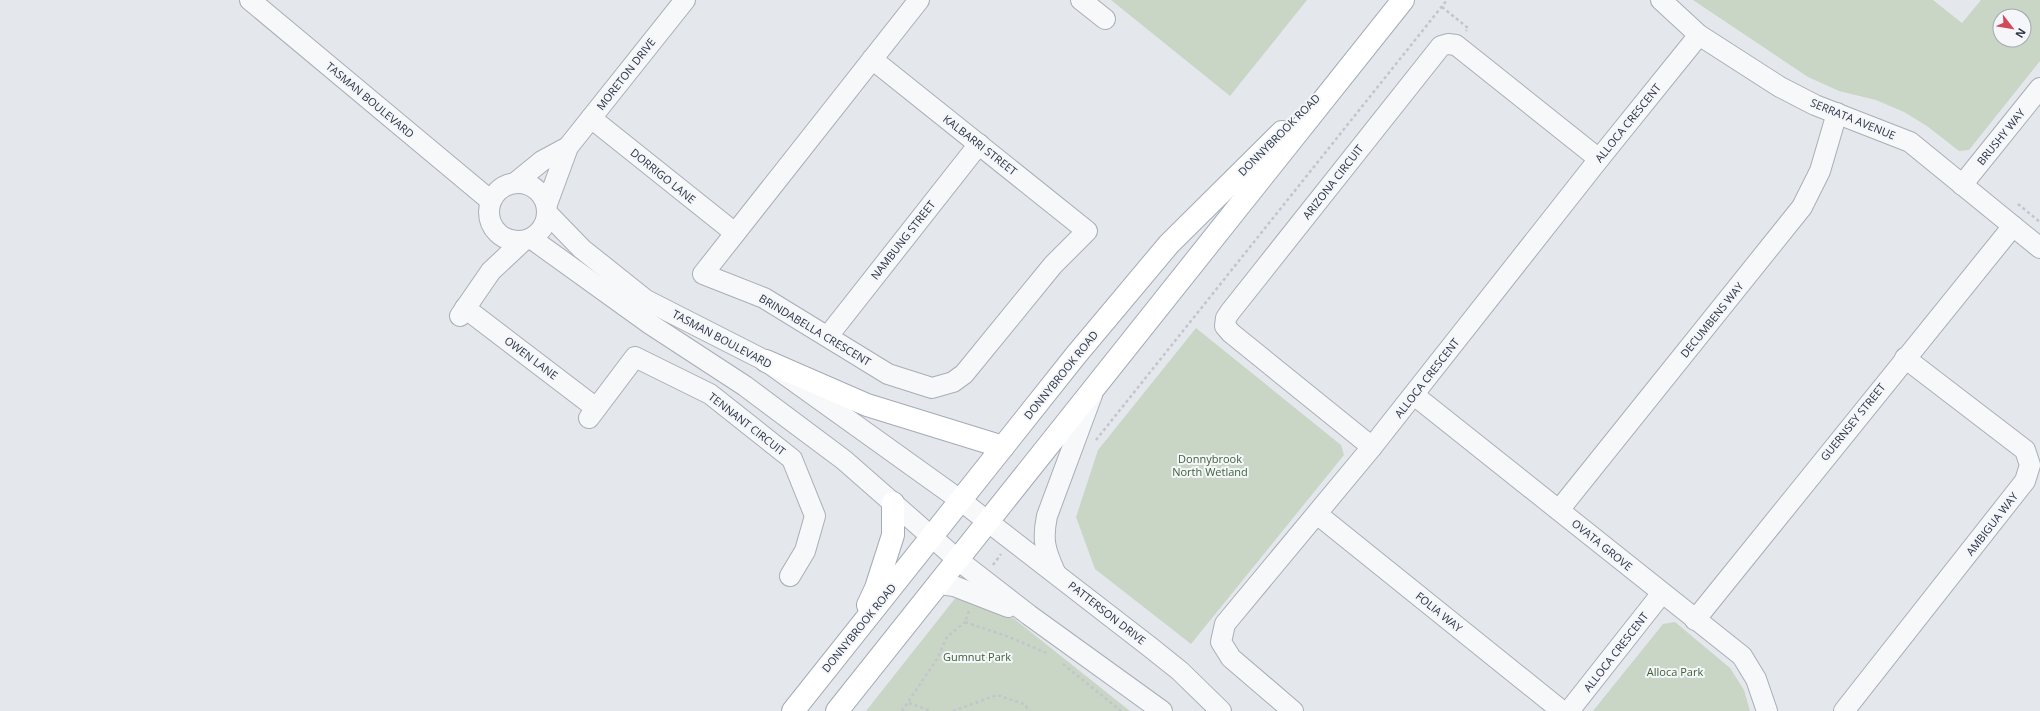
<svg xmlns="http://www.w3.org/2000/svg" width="2040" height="711" viewBox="0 0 2040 711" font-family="'Open Sans',sans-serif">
<rect width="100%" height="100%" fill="#e4e7ec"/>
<g fill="#c9d6c5" fill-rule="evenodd">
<path d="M 1111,0 L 1307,0 L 1230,96 Z"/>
<path d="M 1693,0 L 1933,0 L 1962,23 L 1981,0 L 2040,0 L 2040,61 L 1969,150 L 1959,151 L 1927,126 L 1904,112 L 1876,100 L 1839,91 L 1808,77 ZM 2000,16 L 2024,16 L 2024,40 L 2000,40 Z"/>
<path d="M 1196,328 L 1341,445 L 1344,455 L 1191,644 L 1095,569 L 1076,517 L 1098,450 Z"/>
<path d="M 968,582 L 1130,711 L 866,711 Z"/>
<path d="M 1675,622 L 1730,668 L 1744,690 L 1750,711 L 1593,711 L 1663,624 Z"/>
</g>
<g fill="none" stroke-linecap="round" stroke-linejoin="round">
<g stroke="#a9aeb7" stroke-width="22">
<g id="minor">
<path d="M 250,0 L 491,201"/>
<path d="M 1081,0 L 1105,19"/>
<path d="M 1661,0 L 1699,35 L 1780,87 L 1815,105 L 1910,142 L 2040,248"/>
<path d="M 872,59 L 1087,231 L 1053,265 L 964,374 L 953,382 L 932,388 L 888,374 L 764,298 L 703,274 L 919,0"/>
<path d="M 591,118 L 735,233"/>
<circle cx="518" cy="212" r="29"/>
<path d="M 515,183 L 542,161 L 568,147"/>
<path d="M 1962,185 L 2040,88"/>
<path d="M 547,204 L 568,147 L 685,0"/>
<path d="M 548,214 L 582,249 L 646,300 L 766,361 L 960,500 L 1150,647 L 1180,671 L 1221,711"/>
<path d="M 532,239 L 650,324 L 745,386 L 844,460 L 958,560 L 1029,615 L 1162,711"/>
<path d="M 465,308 L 596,408"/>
<path d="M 460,316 L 491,271 L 522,242"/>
<path d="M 828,336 L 979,144"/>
<path d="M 1414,395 L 1742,656 L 1756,679 L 1767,711"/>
<path d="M 589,418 L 635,357 L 710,394 L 792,459 L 815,516 L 805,551 L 790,576"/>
<path d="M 1372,447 L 1231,333 L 1225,326 L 1226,318 L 1230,312 L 1441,46 L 1448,44 L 1456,45 L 1599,159"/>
<path d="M 1559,510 L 1802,207 L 1820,171 L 1837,113"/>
<path d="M 1317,514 L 1562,711"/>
<path d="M 1055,572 C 1045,550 1042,540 1047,516 L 1092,395"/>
<path d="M 939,584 L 954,586 L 1008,607"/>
<path d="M 1695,620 L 2013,226"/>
<path d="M 1293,711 L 1231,658 L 1221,642 L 1225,624 L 1372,447 L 1599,159 L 1699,35"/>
<path d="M 1569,711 L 1662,593"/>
<path d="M 1844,711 L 2025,481 L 2030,465 L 2025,450 L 1905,358"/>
</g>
</g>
<g stroke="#a3abb8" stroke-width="24">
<g id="major">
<path d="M 766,361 L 867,405 L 1003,447"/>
<path d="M 868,605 L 876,588 L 893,535 L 893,503"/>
<path d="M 793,711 L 1076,355 L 1169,244 L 1282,132"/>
<path d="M 837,711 L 1403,0"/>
</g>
</g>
<g stroke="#c2c5cb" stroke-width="2.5" stroke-dasharray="3 3" stroke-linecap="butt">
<path d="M 1442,7 L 1468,28 L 1466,31"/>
<path d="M 2018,204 L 2040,222"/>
<path d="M 1096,440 L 1447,0"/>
<path d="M 993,565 L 1001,554"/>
<path d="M 969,611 L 965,622 L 1009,637 L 1049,654"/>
<path d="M 1063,664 L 1121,711"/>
<path d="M 909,703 L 931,711"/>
<path d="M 902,711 L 937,659 L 947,637 L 965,622"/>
<path d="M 953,711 L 997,695 L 1024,704 L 1030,711"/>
</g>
<use href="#minor" stroke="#f7f8fa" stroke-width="20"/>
<use href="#major" stroke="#fff" stroke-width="22"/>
</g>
<g text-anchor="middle" stroke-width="4" stroke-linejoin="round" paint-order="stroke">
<g font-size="11" fill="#2b3445" stroke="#f4f6f9">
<text transform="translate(626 74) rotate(-52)" y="4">MORETON DRIVE</text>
<text transform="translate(370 100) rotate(40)" y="4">TASMAN BOULEVARD</text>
<text transform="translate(1853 119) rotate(22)" y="4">SERRATA AVENUE</text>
<text transform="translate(1628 123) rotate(-51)" y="4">ALLOCA CRESCENT</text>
<text transform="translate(1279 135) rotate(-45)" y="4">DONNYBROOK ROAD</text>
<text transform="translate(2001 137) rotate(-51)" y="4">BRUSHY WAY</text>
<text transform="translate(980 145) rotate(38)" y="4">KALBARRI STREET</text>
<text transform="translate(663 176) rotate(39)" y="4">DORRIGO LANE</text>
<text transform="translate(1333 182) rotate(-52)" y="4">ARIZONA CIRCUIT</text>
<text transform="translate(903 240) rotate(-52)" y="4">NAMBUNG STREET</text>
<text transform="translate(1712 320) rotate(-51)" y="4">DECUMBENS WAY</text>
<text transform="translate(815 330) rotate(31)" y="4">BRINDABELLA CRESCENT</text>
<text transform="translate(722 339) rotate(28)" y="4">TASMAN BOULEVARD</text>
<text transform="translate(531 358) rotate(37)" y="4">OWEN LANE</text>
<text transform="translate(1061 375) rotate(-51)" y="4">DONNYBROOK ROAD</text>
<text transform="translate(1427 378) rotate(-52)" y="4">ALLOCA CRESCENT</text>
<text transform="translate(1853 422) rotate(-51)" y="4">GUERNSEY STREET</text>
<text transform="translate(747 424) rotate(38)" y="4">TENNANT CIRCUIT</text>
<text transform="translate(1992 524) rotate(-52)" y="4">AMBIGUA WAY</text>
<text transform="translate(1602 545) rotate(39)" y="4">OVATA GROVE</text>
<text transform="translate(1439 612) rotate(39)" y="4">FOLIA WAY</text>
<text transform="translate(1107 613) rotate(38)" y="4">PATTERSON DRIVE</text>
<text transform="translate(859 628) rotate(-51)" y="4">DONNYBROOK ROAD</text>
<text transform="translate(1616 652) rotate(-52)" y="4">ALLOCA CRESCENT</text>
</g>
<g font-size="11" fill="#3f6138" stroke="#f4f6f9">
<text x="1210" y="463">Donnybrook<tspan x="1210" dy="13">North Wetland</tspan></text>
<text x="977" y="661">Gumnut Park</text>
<text x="1675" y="676">Alloca Park</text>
</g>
</g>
<g transform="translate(2012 28) rotate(121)"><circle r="19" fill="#f4f6f9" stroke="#a4a8b1"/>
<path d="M0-3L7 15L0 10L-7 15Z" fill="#d1495b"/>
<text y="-6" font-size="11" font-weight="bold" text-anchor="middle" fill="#2b3445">N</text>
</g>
</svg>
